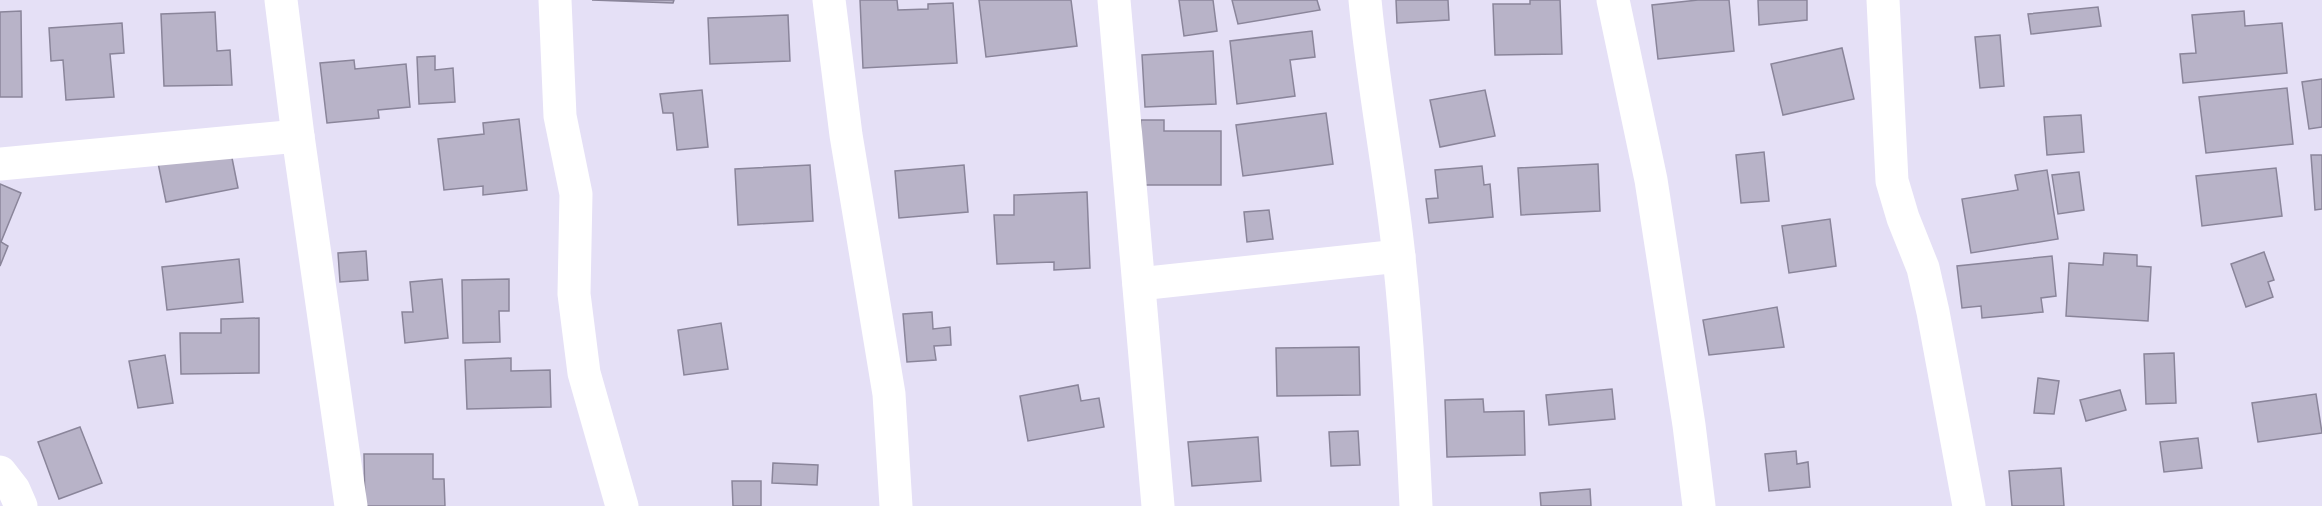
<svg xmlns="http://www.w3.org/2000/svg" width="2322" height="506" viewBox="0 0 2322 506" font-family="'IBM Plex Sans',sans-serif">
<rect width="100%" height="100%" fill="#e5e0f6"/>
<g fill="#b8b3c8" stroke="#8a859a" stroke-width="1.5">
<path d="M 592,0 L 674,0 L 673,3 Z"/>
<path d="M 860,0 L 897,0 L 898,10 L 928,9 L 928,4 L 953,3 L 957,63 L 863,68 Z"/>
<path d="M 979,0 L 1071,0 L 1077,46 L 986,57 Z"/>
<path d="M 1179,0 L 1213,0 L 1217,31 L 1184,36 Z"/>
<path d="M 1232,0 L 1317,0 L 1320,10 L 1238,24 Z"/>
<path d="M 1396,0 L 1448,0 L 1449,20 L 1397,23 Z"/>
<path d="M 1530,0 L 1560,0 L 1562,54 L 1495,55 L 1493,4 L 1530,4 Z"/>
<path d="M 1698,0 L 1729,0 L 1734,51 L 1658,59 L 1652,5 Z"/>
<path d="M 1758,0 L 1807,0 L 1807,20 L 1759,25 Z"/>
<path d="M 2098,7 L 2101,26 L 2031,34 L 2028,14 Z"/>
<path d="M 21,11 L 22,97 L 0,97 L 0,12 Z"/>
<path d="M 2244,11 L 2245,26 L 2282,23 L 2287,73 L 2183,83 L 2180,54 L 2196,53 L 2192,15 Z"/>
<path d="M 215,12 L 217,51 L 230,50 L 232,85 L 164,86 L 161,14 Z"/>
<path d="M 788,15 L 790,61 L 710,64 L 708,18 Z"/>
<path d="M 122,23 L 124,53 L 110,54 L 114,97 L 66,100 L 63,60 L 51,61 L 49,28 Z"/>
<path d="M 1312,31 L 1315,57 L 1290,60 L 1295,96 L 1237,104 L 1230,41 Z"/>
<path d="M 2000,35 L 2004,86 L 1980,88 L 1975,37 Z"/>
<path d="M 1842,48 L 1854,99 L 1783,115 L 1771,64 Z"/>
<path d="M 1213,51 L 1216,104 L 1145,107 L 1142,55 Z"/>
<path d="M 435,56 L 435,70 L 453,68 L 455,102 L 419,104 L 417,57 Z"/>
<path d="M 354,60 L 355,69 L 406,64 L 410,107 L 378,110 L 379,118 L 327,123 L 320,63 Z"/>
<path d="M 2322,79 L 2322,127 L 2309,129 L 2302,82 Z"/>
<path d="M 2287,88 L 2293,144 L 2206,153 L 2199,97 Z"/>
<path d="M 702,90 L 708,147 L 677,150 L 673,113 L 663,113 L 660,94 Z"/>
<path d="M 1485,90 L 1495,136 L 1440,147 L 1430,100 Z"/>
<path d="M 1326,113 L 1333,164 L 1243,176 L 1236,125 Z"/>
<path d="M 2081,115 L 2084,152 L 2047,155 L 2044,117 Z"/>
<path d="M 519,119 L 527,190 L 483,195 L 483,186 L 444,190 L 438,139 L 484,134 L 483,123 Z"/>
<path d="M 1141,120 L 1164,120 L 1164,131 L 1221,131 L 1221,185 L 1141,185 Z"/>
<path d="M 228,138 L 238,188 L 166,202 L 156,153 Z"/>
<path d="M 1764,152 L 1769,201 L 1741,203 L 1736,155 Z"/>
<path d="M 2311,155 L 2322,155 L 2322,209 L 2315,210 Z"/>
<path d="M 1598,164 L 1600,211 L 1521,215 L 1518,168 Z"/>
<path d="M 810,165 L 813,221 L 738,225 L 735,169 Z"/>
<path d="M 964,165 L 968,212 L 899,218 L 895,171 Z"/>
<path d="M 1482,166 L 1484,185 L 1490,184 L 1493,217 L 1429,223 L 1426,199 L 1438,198 L 1435,170 Z"/>
<path d="M 2276,168 L 2282,216 L 2202,226 L 2196,176 Z"/>
<path d="M 2047,170 L 2058,239 L 1971,253 L 1962,199 L 2018,190 L 2015,175 Z"/>
<path d="M 2079,172 L 2084,210 L 2058,214 L 2052,175 Z"/>
<path d="M 0,184 L 21,193 L 1,242 L 8,246 L 0,266 Z"/>
<path d="M 1087,192 L 1090,268 L 1054,270 L 1054,262 L 997,264 L 994,215 L 1014,215 L 1014,195 Z"/>
<path d="M 1269,210 L 1273,239 L 1247,242 L 1244,212 Z"/>
<path d="M 1830,219 L 1836,266 L 1789,273 L 1782,226 Z"/>
<path d="M 366,251 L 368,280 L 340,282 L 338,253 Z"/>
<path d="M 2264,252 L 2274,280 L 2268,282 L 2273,297 L 2246,307 L 2231,264 Z"/>
<path d="M 2104,253 L 2137,255 L 2137,266 L 2151,267 L 2148,321 L 2066,316 L 2069,263 L 2103,265 Z"/>
<path d="M 2052,256 L 2056,296 L 2041,298 L 2043,312 L 1982,318 L 1981,306 L 1962,308 L 1957,266 Z"/>
<path d="M 239,259 L 243,302 L 167,310 L 162,267 Z"/>
<path d="M 442,279 L 448,338 L 405,343 L 402,312 L 413,312 L 410,282 Z"/>
<path d="M 509,279 L 509,311 L 499,311 L 500,342 L 463,343 L 462,280 Z"/>
<path d="M 1777,307 L 1784,347 L 1709,355 L 1703,320 Z"/>
<path d="M 932,312 L 933,329 L 950,327 L 951,345 L 934,346 L 936,360 L 907,362 L 903,314 Z"/>
<path d="M 259,318 L 259,373 L 181,374 L 180,333 L 221,333 L 221,319 Z"/>
<path d="M 721,323 L 728,369 L 684,375 L 678,330 Z"/>
<path d="M 1359,347 L 1360,395 L 1277,396 L 1276,348 Z"/>
<path d="M 2174,353 L 2176,403 L 2146,404 L 2144,354 Z"/>
<path d="M 165,355 L 173,403 L 138,408 L 129,361 Z"/>
<path d="M 511,358 L 511,371 L 550,370 L 551,407 L 467,409 L 465,360 Z"/>
<path d="M 2038,378 L 2059,381 L 2054,414 L 2034,413 Z"/>
<path d="M 1078,385 L 1081,401 L 1099,398 L 1104,427 L 1028,441 L 1020,396 Z"/>
<path d="M 1612,389 L 1615,419 L 1549,425 L 1546,395 Z"/>
<path d="M 2120,390 L 2126,410 L 2086,421 L 2080,400 Z"/>
<path d="M 2316,394 L 2322,433 L 2258,442 L 2252,403 Z"/>
<path d="M 1483,399 L 1484,412 L 1524,411 L 1525,455 L 1447,457 L 1445,400 Z"/>
<path d="M 80,427 L 102,483 L 59,499 L 38,442 Z"/>
<path d="M 1358,431 L 1360,465 L 1331,466 L 1329,432 Z"/>
<path d="M 1258,437 L 1261,481 L 1192,486 L 1188,442 Z"/>
<path d="M 2198,438 L 2202,468 L 2164,472 L 2160,442 Z"/>
<path d="M 1796,451 L 1797,464 L 1808,462 L 1810,487 L 1769,491 L 1765,454 Z"/>
<path d="M 364,454 L 433,454 L 433,479 L 444,479 L 445,506 L 365,506 Z"/>
<path d="M 773,463 L 818,465 L 817,485 L 772,483 Z"/>
<path d="M 2061,468 L 2064,506 L 2012,506 L 2009,471 Z"/>
<path d="M 732,481 L 761,481 L 761,506 L 733,506 Z"/>
<path d="M 1590,489 L 1591,506 L 1541,506 L 1540,493 Z"/>
</g>
<g fill="none" stroke-linecap="round" stroke-linejoin="round">
<g stroke="#fff" stroke-width="33">
<path d="M 281,0 L 298,136 L 351,506"/>
<path d="M 555,0 L 560,116 L 576,194 L 574,294 L 584,373 L 622,506"/>
<path d="M 829,0 L 846,135 L 889,394 L 896,506"/>
<path d="M 1114,0 L 1158,506"/>
<path d="M 1365,0 C 1373,86 1390,171 1399,257 C 1408,340 1412,423 1416,506"/>
<path d="M 1613,0 L 1651,180 L 1689,425 L 1699,506"/>
<path d="M 1883,0 L 1892,181 L 1903,218 L 1923,268 L 1933,312 L 1969,506"/>
<path d="M 0,164 L 298,136"/>
<path d="M 1139,284 L 1399,256"/>
<path d="M 0,472 L 14,490 L 21,506"/>
</g>
</g>
</svg>
